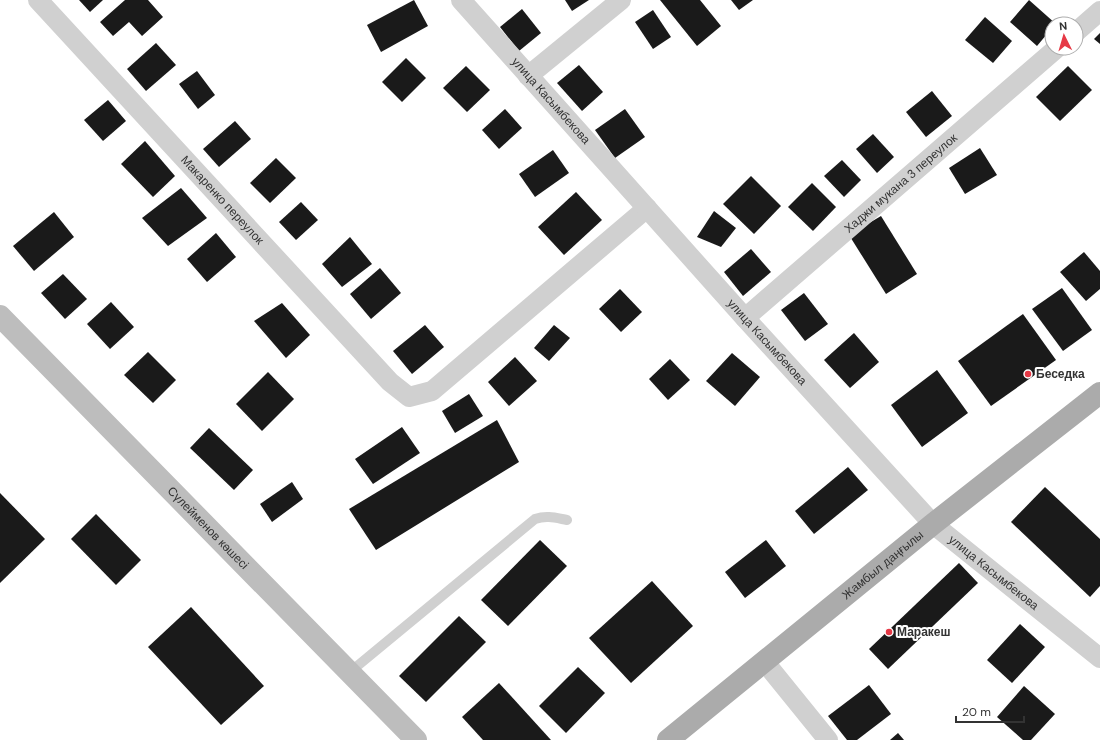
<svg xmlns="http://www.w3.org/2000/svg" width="1100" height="740" viewBox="0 0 1100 740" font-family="'DM Sans',sans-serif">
<rect width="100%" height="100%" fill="#fff"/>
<g fill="#1a1a1a">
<path d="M 79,0 L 103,0 L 90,12 Z"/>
<path d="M 125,0 L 148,0 L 163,17 L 142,36 L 129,22 L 113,36 L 100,22 Z"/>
<path d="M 414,0 L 428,26 L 381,52 L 367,25 Z"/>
<path d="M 565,0 L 589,0 L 572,11 Z"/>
<path d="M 660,0 L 700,0 L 721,26 L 697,46 Z"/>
<path d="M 731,0 L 753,0 L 739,10 Z"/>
<path d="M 1029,0 L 1056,24 L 1052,24 L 1052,28 L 1037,46 L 1010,22 Z"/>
<path d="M 522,9 L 541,33 L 519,51 L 500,27 Z"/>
<path d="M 653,10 L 671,37 L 653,49 L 635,22 Z"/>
<path d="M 985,17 L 1012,41 L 993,63 L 965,40 Z"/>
<path d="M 1100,33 L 1100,44 L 1094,39 Z"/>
<path d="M 156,43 L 176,65 L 146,91 L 127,69 Z"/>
<path d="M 406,58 L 426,78 L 402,102 L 382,82 Z"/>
<path d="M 579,65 L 603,92 L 582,111 L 557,83 Z"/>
<path d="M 466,66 L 490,90 L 467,112 L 443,88 Z"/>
<path d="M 1068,66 L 1092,90 L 1060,121 L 1036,97 Z"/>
<path d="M 197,71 L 215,95 L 198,109 L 179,84 Z"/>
<path d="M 932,91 L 952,116 L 926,137 L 906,112 Z"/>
<path d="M 108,100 L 126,121 L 103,141 L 84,120 Z"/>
<path d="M 505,109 L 522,128 L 499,149 L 482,130 Z"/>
<path d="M 625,109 L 645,137 L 615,158 L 595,130 Z"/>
<path d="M 235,121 L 251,139 L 219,167 L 203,149 Z"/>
<path d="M 873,134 L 894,157 L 877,173 L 856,149 Z"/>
<path d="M 145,141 L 175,176 L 153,197 L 121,164 Z"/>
<path d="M 980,148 L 997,175 L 965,194 L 949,168 Z"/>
<path d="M 553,150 L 569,173 L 535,197 L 519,174 Z"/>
<path d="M 276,158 L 296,178 L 270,203 L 250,183 Z"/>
<path d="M 842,160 L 861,180 L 844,197 L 824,176 Z"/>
<path d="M 751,176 L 781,206 L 754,234 L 723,204 Z"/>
<path d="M 812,183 L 836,207 L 813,231 L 788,207 Z"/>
<path d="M 181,188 L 207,218 L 168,246 L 142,218 Z"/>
<path d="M 576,192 L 602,220 L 564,255 L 538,227 Z"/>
<path d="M 301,202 L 318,220 L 296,240 L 279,222 Z"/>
<path d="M 714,211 L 736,228 L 721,247 L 697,237 Z"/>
<path d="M 54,212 L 74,237 L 34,271 L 13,246 Z"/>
<path d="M 881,216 L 917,274 L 886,294 L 849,235 Z"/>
<path d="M 216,233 L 236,257 L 207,282 L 187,259 Z"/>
<path d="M 350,237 L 372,264 L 342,287 L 322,264 Z"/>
<path d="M 751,249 L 771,272 L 743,296 L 724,272 Z"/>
<path d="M 1084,252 L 1100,271 L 1100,289 L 1086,301 L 1060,272 Z"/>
<path d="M 380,268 L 401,293 L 371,319 L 350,294 Z"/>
<path d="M 63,274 L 87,299 L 65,319 L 41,293 Z"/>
<path d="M 1062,288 L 1092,330 L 1063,351 L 1032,309 Z"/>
<path d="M 620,289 L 642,312 L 621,332 L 599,309 Z"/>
<path d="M 804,293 L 828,324 L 805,341 L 781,310 Z"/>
<path d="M 111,302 L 134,327 L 110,349 L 87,324 Z"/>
<path d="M 282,303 L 310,335 L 286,358 L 254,321 Z"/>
<path d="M 1023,314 L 1056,360 L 991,406 L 958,361 Z"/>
<path d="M 425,325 L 444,347 L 412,374 L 393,351 Z"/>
<path d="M 554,325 L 570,338 L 549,361 L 534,348 Z"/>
<path d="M 854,333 L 879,362 L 850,388 L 824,360 Z"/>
<path d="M 148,352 L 176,380 L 153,403 L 124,375 Z"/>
<path d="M 732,353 L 760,377 L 735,406 L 706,381 Z"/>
<path d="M 515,357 L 537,381 L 509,406 L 488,382 Z"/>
<path d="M 670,359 L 690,380 L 668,400 L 649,379 Z"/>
<path d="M 937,370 L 968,413 L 922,447 L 891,405 Z"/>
<path d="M 268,372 L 294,399 L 262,431 L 236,404 Z"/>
<path d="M 469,394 L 483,416 L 455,433 L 442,411 Z"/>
<path d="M 497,420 L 519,462 L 376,550 L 349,509 Z"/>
<path d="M 402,427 L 420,453 L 373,484 L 355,459 Z"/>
<path d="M 209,428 L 253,470 L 234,490 L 190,448 Z"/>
<path d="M 848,467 L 868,490 L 814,534 L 795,511 Z"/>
<path d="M 292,482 L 303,499 L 272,522 L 260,504 Z"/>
<path d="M 1045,487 L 1100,539 L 1100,586 L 1090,597 L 1011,522 Z"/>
<path d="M 0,493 L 45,539 L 0,583 Z"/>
<path d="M 96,514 L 141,560 L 116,585 L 71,539 Z"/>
<path d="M 540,540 L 567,566 L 508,626 L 481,600 Z"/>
<path d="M 766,540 L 786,566 L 745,598 L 725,572 Z"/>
<path d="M 959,563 L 978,583 L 888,669 L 869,649 Z"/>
<path d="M 652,581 L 693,626 L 631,683 L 589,638 Z"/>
<path d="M 191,607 L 264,686 L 221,725 L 148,647 Z"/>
<path d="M 459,616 L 486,642 L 426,702 L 399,676 Z"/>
<path d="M 1020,624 L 1045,647 L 1012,683 L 987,660 Z"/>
<path d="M 578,667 L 605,693 L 566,733 L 539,706 Z"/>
<path d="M 499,683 L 551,740 L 483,740 L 462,717 Z"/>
<path d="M 869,685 L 891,714 L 857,740 L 847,740 L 828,716 Z"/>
<path d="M 1024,686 L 1055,714 L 1031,740 L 1023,740 L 997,717 Z"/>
<path d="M 898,733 L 904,740 L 890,740 Z"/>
</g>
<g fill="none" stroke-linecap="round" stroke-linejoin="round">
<path stroke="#d0d0d0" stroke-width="10" d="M 350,672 L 535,519 C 547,515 556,518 567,520"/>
<g stroke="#d0d0d0" stroke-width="20">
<path id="s1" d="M 38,0 L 390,382 L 409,397 L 432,391 L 647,208"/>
<path id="s2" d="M 461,0 L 745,318 L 933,524 L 1100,658"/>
<path d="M 1076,32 L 1100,11"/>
<path d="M 528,76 L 621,0"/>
<path id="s3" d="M 745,318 L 1057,48"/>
<path d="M 764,661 L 828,740"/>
</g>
<path stroke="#bdbdbd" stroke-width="22" id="s4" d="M 0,316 L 416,740"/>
<path stroke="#ababab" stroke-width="22" id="s5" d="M 668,740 L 933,524 L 1100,393"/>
</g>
<g fill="#e63946" stroke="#fff" stroke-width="1.5">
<circle cx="1028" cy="374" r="4"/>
<circle cx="889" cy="632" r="4"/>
</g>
<g text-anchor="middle" stroke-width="4" stroke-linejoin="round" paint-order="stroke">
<g font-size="12" fill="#333" stroke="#fff">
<text dy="4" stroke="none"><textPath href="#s2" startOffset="135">улица Касымбекова</textPath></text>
<text dy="4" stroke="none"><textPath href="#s3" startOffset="206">Хаджи мукана 3 переулок</textPath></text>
<text dy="4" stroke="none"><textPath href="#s1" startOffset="272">Макаренко переулок</textPath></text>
<text dy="4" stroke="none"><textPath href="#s2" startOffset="459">улица Касымбекова</textPath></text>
<text dy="4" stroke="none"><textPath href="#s4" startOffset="297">Сүлейменов көшесі</textPath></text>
<text dy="4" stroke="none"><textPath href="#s5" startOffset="277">Жамбыл даңғылы</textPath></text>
<text dy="4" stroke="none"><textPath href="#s2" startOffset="783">улица Касымбекова</textPath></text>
</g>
<g font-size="12" font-weight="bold" fill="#333" stroke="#fff" text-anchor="start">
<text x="1036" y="378">Беседка</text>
<text x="897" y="636">Маракеш</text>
</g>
</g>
<g transform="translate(1064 36) rotate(355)"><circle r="19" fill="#ffffff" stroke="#adadad"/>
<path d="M0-3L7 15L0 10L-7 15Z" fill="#e63946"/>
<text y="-6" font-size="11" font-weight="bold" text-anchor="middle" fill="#333333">N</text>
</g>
<path d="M956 716v6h68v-6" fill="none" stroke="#333333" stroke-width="2"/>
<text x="962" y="716" font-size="12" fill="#333333" stroke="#ffffff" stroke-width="3" paint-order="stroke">20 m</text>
</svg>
